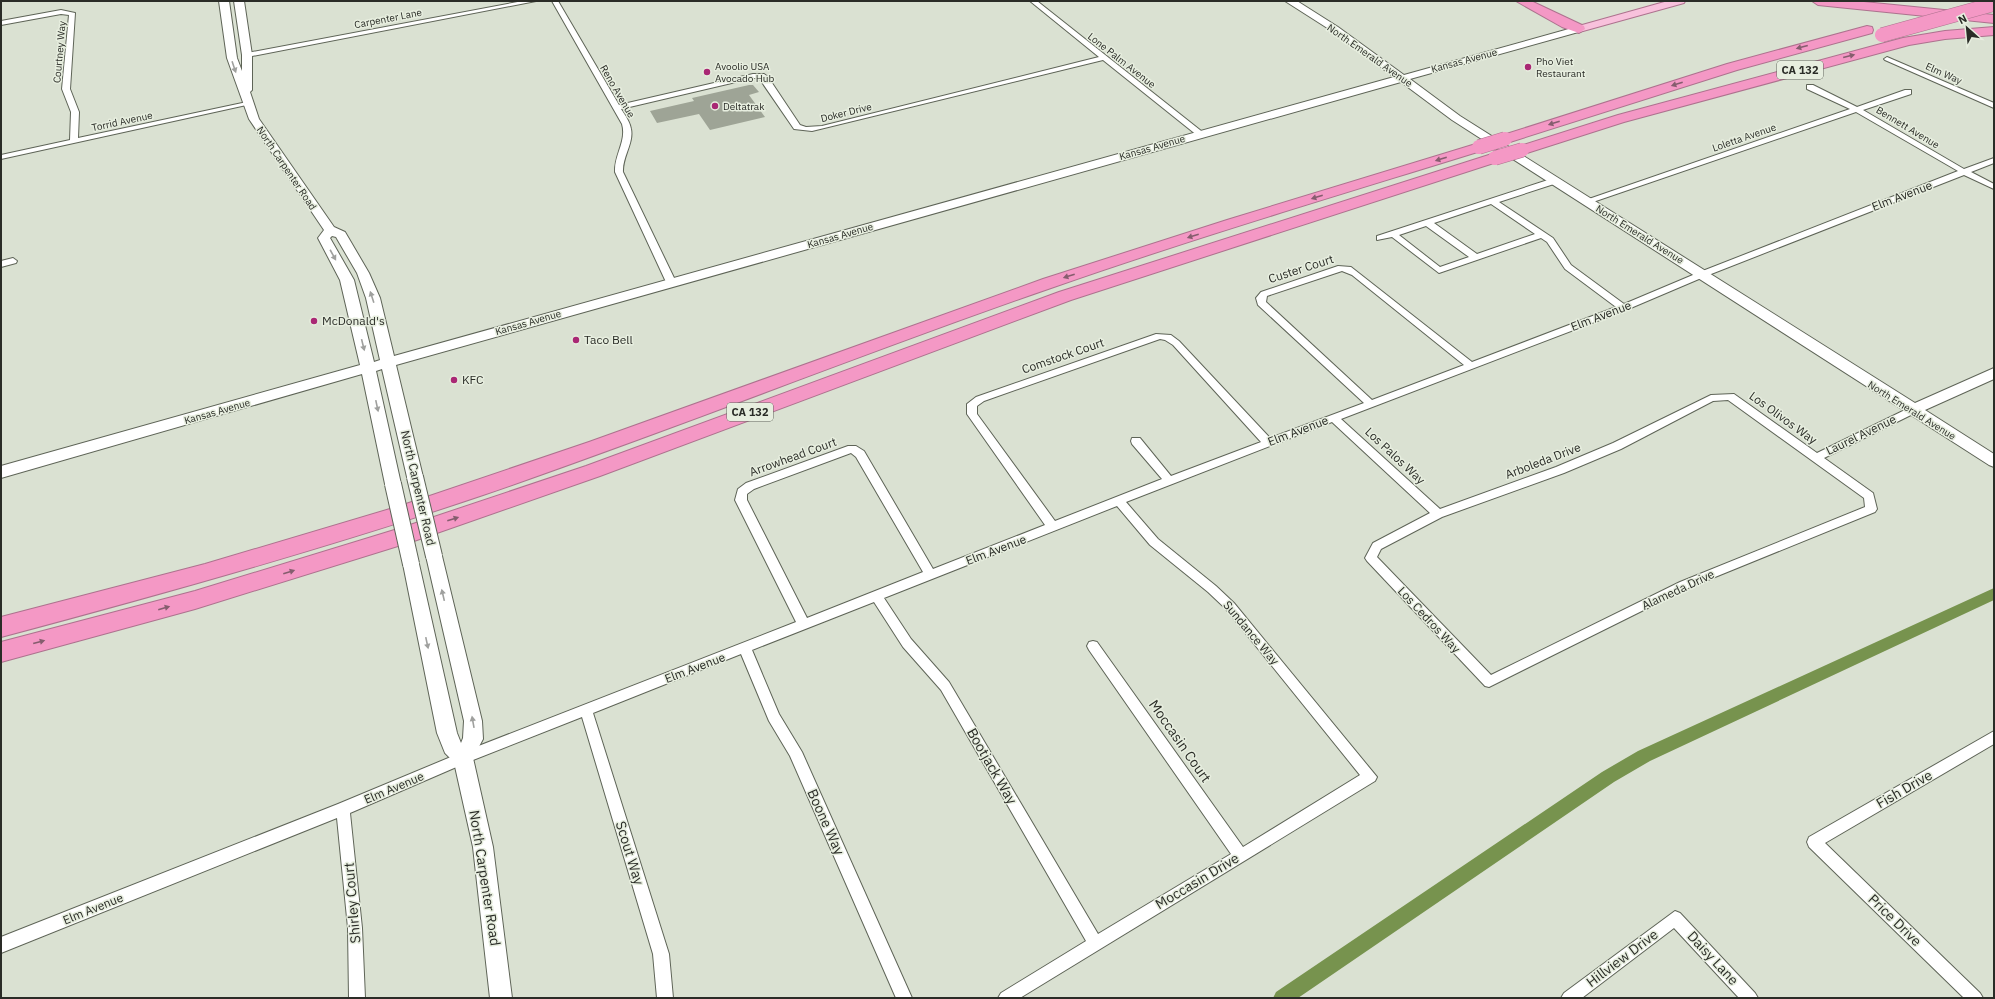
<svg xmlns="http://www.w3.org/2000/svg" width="1995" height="999" viewBox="0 0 1995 999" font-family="'IBM Plex Sans',sans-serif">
<rect width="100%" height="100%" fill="#dae1d2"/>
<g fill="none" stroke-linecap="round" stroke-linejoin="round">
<path fill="#77934e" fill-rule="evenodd" d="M 1994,588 L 1994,600 L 1650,761 L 1614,782 L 1298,998 L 1273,998 L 1276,992 L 1602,772 L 1638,751 Z"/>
</g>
<path fill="#9ea496" d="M 749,85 L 753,85 L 759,92 L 749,95 L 765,117 L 710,130 L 699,114 L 657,123 L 650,111 L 694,101 L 692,98 Z"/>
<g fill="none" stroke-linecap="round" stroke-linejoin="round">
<g stroke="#5e6457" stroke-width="2">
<g id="street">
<path d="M 523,1 L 536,1 L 247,57 L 244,55 L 247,53 Z"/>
<path d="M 552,1 L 558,1 L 619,105 L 753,74 L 764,74 L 768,77 L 800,125 L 806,127 L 822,126 L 1099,57 L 1030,1 L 1037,1 L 1205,134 L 1198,136 L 1103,60 L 812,131 L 794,129 L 759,78 L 753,78 L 621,109 C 625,115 630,122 631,129 C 634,143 622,157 623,172 L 676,282 L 671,285 L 666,282 L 615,172 C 614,155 627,141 622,124 Z"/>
<path d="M 61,10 L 75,13 L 70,89 L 79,112 L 78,138 L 247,102 L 251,104 L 1,159 L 1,155 L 70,140 L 71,112 L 62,89 L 69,15 L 61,14 L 1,25 L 1,21 Z"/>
<path d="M 1887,57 L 1994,103 L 1994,108 L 1885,60 L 1884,59 Z"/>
<path d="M 1807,85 L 1813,85 L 1857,107 L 1905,90 L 1911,90 L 1911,94 L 1863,110 L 1964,169 L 1994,158 L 1994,163 L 1971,172 L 1994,184 L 1994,189 L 1964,175 L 1706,276 L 1626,310 L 1341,419 L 1440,509 L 1556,467 L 1613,443 L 1711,395 L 1734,394 L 1817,453 L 1909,408 L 1917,408 L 1918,410 L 1917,412 L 1824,458 L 1873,493 L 1877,509 L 1875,512 L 1688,588 L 1489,687 L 1485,686 L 1367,561 L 1365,558 L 1373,543 L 1430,513 L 1332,422 L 1126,502 L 1158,539 L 1216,586 L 1234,603 L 1377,777 L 1375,781 L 1020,998 L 998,998 L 1001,993 L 1086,941 L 941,690 L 903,647 L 874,602 L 752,650 L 779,714 L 802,752 L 912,998 L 896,998 L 790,756 L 769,721 L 741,654 L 593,713 L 669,954 L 673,998 L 657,998 L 653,954 L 582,717 L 468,762 L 350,813 L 362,928 L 365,998 L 349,998 L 348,928 L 337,818 L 1,953 L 1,937 L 338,804 L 458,754 L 796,622 L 735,500 L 738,489 L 746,483 L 848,446 L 856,446 L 864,451 L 933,569 L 1045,525 L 967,414 L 967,404 L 976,397 L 1156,334 L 1171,335 L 1179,341 L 1270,438 L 1364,403 L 1258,305 L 1256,298 L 1261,292 L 1338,266 L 1351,267 L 1472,362 L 1616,307 L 1565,269 L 1547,242 L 1541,238 L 1439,273 L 1392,237 L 1377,240 L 1377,236 L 1551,179 L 1557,179 L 1557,183 L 1499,202 L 1553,238 L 1571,265 L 1624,304 L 1700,272 L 1958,171 L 1856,112 L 1590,203 L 1584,203 L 1583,201 L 1850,109 L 1807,89 ZM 1491,204 L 1535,234 L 1477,254 L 1434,223 ZM 1426,226 L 1469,257 L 1440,267 L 1399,235 ZM 1342,271 L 1352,275 L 1464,365 L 1372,400 L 1266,302 L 1267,296 ZM 1160,339 L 1165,340 L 1173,345 L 1261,442 L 1171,476 L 1140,438 L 1132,438 L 1131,441 L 1132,444 L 1162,479 L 1055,521 L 977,414 L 977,406 L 984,401 ZM 1728,400 L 1864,498 L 1865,507 L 1680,582 L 1491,675 L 1377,557 L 1381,549 L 1442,517 L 1564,473 L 1621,449 L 1713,401 ZM 851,453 L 856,457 L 923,572 L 807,618 L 747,500 L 747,494 L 754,489 ZM 1117,506 L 1150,545 L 1208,592 L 1226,609 L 1360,775 L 1243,847 L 1097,642 L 1093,641 L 1089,642 L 1087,646 L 1089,650 L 1231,854 L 1098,934 L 949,682 L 911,639 L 884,598 Z"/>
<path d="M 13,258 L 17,261 L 16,263 L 1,267 L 1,261 Z"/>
<path d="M 1994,731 L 1994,744 L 1825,843 L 1980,993 L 1983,998 L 1964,998 L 1809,847 L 1807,842 L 1809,837 Z"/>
<path d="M 1675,911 L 1680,913 L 1755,993 L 1758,998 L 1739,998 L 1674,928 L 1582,998 L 1561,998 L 1564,993 Z"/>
</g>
</g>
<g stroke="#5e6457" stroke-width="2">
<g id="secondary">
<path d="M 219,1 L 229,1 L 237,58 L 242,71 L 242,55 L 234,1 L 244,1 L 252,55 L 252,90 L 250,92 L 259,119 L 334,227 L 345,232 L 369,273 L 380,298 L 394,356 L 1394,77 L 1332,31 L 1285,1 L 1297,1 L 1338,27 L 1404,75 L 1576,27 L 1582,27 L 1584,29 L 1582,31 L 1410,79 L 1460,116 L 1915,403 L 1994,368 L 1994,379 L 1925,410 L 1994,454 L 1994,467 L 1989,465 L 1452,120 L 1401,82 L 396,365 L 423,477 L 421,481 L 415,483 L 409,481 L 407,477 L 382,369 L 376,371 L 401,484 L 399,488 L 393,490 L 387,488 L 385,484 L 362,374 L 1,478 L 1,466 L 360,365 L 340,280 L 318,238 L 324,230 L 249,119 L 227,58 ZM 332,236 L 336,237 L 357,273 L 366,298 L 380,360 L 374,362 L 354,280 L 330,238 Z"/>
<path d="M 434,549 L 440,551 L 442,556 L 482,721 L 483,739 L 473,758 L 493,847 L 512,998 L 490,998 L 473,847 L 454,762 L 445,753 L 437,733 L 403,564 L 405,559 L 411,557 L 417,559 L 419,564 L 457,733 L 461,743 L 463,738 L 464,721 L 426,556 L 428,551 Z"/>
</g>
</g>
<g stroke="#ad728e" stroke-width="2">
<path id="primary" d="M 1668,1 L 1685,1 L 1684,3 L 1583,31 L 1579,32 L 1574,29 L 1575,27 Z"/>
</g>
<g stroke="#ad728e" stroke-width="2">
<g id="highway">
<path d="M 1516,1 L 1531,1 L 1584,26 L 1585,29 L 1579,33 L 1562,27 Z"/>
<path d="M 1812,1 L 1854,1 L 1994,15 L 1994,23 L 1818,5 Z"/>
<path d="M 1867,26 L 1872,27 L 1873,30 L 1872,33 L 1737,70 L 1510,142 L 1500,142 L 1498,139 L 1500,136 L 1727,64 Z"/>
<path d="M 1994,27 L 1994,35 L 1945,39 L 1909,45 L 1624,122 L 1527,153 L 1517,153 L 1515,150 L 1517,147 L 1618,115 L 1903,38 L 1945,31 Z"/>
<path d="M 1479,143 L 1484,144 L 1486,147 L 1484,150 C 1339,195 1194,238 1051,288 C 860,354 673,430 483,495 C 324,549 163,594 1,637 L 1,617 L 205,564 L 400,506 L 589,442 L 1043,279 L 1227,220 Z"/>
<path d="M 1495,153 L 1500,155 L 1503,158 L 1500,161 L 1071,300 L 600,476 L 414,541 L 195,609 L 1,662 L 1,642 L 195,591 L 401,528 L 586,466 L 1059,292 Z"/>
</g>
</g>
<use href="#street" fill="#fff" fill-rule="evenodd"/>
<use href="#secondary" fill="#fff" fill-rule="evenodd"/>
<use href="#primary" fill="#f8c1dc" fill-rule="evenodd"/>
<use href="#highway" fill="#f498c5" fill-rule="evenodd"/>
<g stroke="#5e6457" stroke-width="18" stroke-linecap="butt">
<g id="secondary-bridge">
<path d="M 415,477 L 434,556"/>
<path d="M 393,484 L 411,564"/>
</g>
</g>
<g stroke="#ad728e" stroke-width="15" stroke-linecap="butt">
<g id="highway-bridge">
<path d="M 1882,35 L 1994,4"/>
<path d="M 1479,147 L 1505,139"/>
<path d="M 1495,158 L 1522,150"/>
</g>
</g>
<use href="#secondary-bridge" stroke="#fff" stroke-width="16"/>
<use href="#highway-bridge" stroke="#f498c5" stroke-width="14"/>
</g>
<defs><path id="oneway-solid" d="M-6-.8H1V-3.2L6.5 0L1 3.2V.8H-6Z"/></defs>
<g fill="#855d6e">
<use href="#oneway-solid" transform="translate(1802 47) rotate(165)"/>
<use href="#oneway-solid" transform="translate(1849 56) rotate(-14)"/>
<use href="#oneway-solid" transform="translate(1677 84) rotate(162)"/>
<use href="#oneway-solid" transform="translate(1554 123) rotate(162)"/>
<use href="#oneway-solid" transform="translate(1441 159) rotate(163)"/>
<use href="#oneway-solid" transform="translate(1317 197) rotate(163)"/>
<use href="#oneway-solid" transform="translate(1193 236) rotate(163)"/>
<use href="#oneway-solid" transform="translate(1069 276) rotate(162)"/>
<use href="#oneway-solid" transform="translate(453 519) rotate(-18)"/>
<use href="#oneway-solid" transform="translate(289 572) rotate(-17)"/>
<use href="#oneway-solid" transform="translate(164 608) rotate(-16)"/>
<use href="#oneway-solid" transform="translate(39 642) rotate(-15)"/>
</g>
<g fill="#9fa09e">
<use href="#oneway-solid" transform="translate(234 67) rotate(71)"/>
<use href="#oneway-solid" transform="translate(333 255) rotate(61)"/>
<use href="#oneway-solid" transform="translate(372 297) rotate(-108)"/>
<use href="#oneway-solid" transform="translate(363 345) rotate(76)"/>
<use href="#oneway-solid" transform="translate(377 406) rotate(78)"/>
<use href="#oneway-solid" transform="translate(443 595) rotate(-103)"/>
<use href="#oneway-solid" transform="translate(427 643) rotate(78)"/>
<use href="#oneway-solid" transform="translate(473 722) rotate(-100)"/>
</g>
<g fill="#a92774" stroke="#e7eedf" stroke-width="1.5">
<circle cx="1528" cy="67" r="4"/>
<circle cx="707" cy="72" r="4"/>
<circle cx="715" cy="106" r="4"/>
<circle cx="314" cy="321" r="4"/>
<circle cx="576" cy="340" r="4"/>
<circle cx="454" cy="380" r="4"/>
</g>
<g text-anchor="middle" stroke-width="3" stroke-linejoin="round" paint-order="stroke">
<g font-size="10" fill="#2a2c27" stroke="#e7eedf">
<text transform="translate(388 18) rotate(-11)" y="4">Carpenter Lane</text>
<text transform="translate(59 52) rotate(-85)" y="4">Courtney Way</text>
<text transform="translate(1370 55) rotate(35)" y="4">North Emerald Avenue</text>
<text transform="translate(1122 60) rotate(38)" y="4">Lone Palm Avenue</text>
<text transform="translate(1464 60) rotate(-15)" y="4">Kansas Avenue</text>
<text transform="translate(1944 73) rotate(24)" y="4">Elm Way</text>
<text transform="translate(618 91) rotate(60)" y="4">Reno Avenue</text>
<text transform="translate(846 112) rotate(-14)" y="4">Doker Drive</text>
<text transform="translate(122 121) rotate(-12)" y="4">Torrid Avenue</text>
<text transform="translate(1908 127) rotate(31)" y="4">Bennett Avenue</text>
<text transform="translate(1744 137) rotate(-19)" y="4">Loletta Avenue</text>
<text transform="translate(1152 147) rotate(-16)" y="4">Kansas Avenue</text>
<text transform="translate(287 168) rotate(56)" y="4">North Carpenter Road</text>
<text transform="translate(1640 234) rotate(32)" y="4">North Emerald Avenue</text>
<text transform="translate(840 235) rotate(-16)" y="4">Kansas Avenue</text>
<text transform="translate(528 322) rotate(-16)" y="4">Kansas Avenue</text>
<text transform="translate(1912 410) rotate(32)" y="4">North Emerald Avenue</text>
<text transform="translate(217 411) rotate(-16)" y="4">Kansas Avenue</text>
</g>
<g font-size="10" fill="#2a2c27" stroke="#e7eedf" text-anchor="start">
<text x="1536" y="65">Pho Viet<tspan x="1536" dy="12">Restaurant</tspan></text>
<text x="715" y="70">Avoolio USA<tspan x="715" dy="12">Avocado Hub</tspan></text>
<text x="723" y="110">Deltatrak</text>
</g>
<g fill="#e7eedf" stroke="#63665e" stroke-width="1">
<rect x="1777" y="61" width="46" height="18" rx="3"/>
<rect x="727" y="403" width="46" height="18" rx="3"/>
</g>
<g font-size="11" font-weight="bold" fill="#2a2c27">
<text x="1800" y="74">CA 132</text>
<text x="750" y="416">CA 132</text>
</g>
<g font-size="12" fill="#2a2c27" stroke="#e7eedf">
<text transform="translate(1902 196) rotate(-21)" y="4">Elm Avenue</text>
<text transform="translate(1301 269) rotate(-18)" y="4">Custer Court</text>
<text transform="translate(1601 316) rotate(-21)" y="4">Elm Avenue</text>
<text transform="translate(1063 356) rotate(-19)" y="4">Comstock Court</text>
<text transform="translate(1783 418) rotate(36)" y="4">Los Olivos Way</text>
<text transform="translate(1298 431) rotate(-21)" y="4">Elm Avenue</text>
<text transform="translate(1861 435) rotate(-26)" y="4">Laurel Avenue</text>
<text transform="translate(1395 456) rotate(43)" y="4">Los Palos Way</text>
<text transform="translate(793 457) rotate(-20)" y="4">Arrowhead Court</text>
<text transform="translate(1543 461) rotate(-21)" y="4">Arboleda Drive</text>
<text transform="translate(418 488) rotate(77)" y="4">North Carpenter Road</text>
<text transform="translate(996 550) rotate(-21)" y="4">Elm Avenue</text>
<text transform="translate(1678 590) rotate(-25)" y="4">Alameda Drive</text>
<text transform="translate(1429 620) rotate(47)" y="4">Los Cedros Way</text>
<text transform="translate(1251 633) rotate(50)" y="4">Sundance Way</text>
<text transform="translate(695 668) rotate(-21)" y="4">Elm Avenue</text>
<text transform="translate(394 788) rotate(-23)" y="4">Elm Avenue</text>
<text transform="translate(93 909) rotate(-22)" y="4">Elm Avenue</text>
</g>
<g font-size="12" fill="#2a2c27" stroke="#e7eedf" text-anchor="start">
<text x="322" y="325">McDonald's</text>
<text x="584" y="344">Taco Bell</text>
<text x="462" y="384">KFC</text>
</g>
<g font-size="14" fill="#2a2c27" stroke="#e7eedf">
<text transform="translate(1180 741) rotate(55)" y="5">Moccasin Court</text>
<text transform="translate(992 766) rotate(60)" y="5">Bootjack Way</text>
<text transform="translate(1904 789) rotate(-30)" y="5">Fish Drive</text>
<text transform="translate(826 822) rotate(66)" y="5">Boone Way</text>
<text transform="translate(630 853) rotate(73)" y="5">Scout Way</text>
<text transform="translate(485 878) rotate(81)" y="5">North Carpenter Road</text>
<text transform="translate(1197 881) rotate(-31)" y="5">Moccasin Drive</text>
<text transform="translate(352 903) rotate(-95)" y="5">Shirley Court</text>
<text transform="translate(1895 920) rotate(44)" y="5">Price Drive</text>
<text transform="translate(1622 958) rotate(-37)" y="5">Hillview Drive</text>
<text transform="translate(1713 958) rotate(47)" y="5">Daisy Lane</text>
</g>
</g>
<rect width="1995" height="999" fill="none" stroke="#2a2c27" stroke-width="4"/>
<g transform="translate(1967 28) rotate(333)" stroke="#e7eedf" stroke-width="3" paint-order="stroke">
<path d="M0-3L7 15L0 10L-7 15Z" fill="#2a2c27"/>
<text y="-6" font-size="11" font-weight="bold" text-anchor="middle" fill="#2a2c27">N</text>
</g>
</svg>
